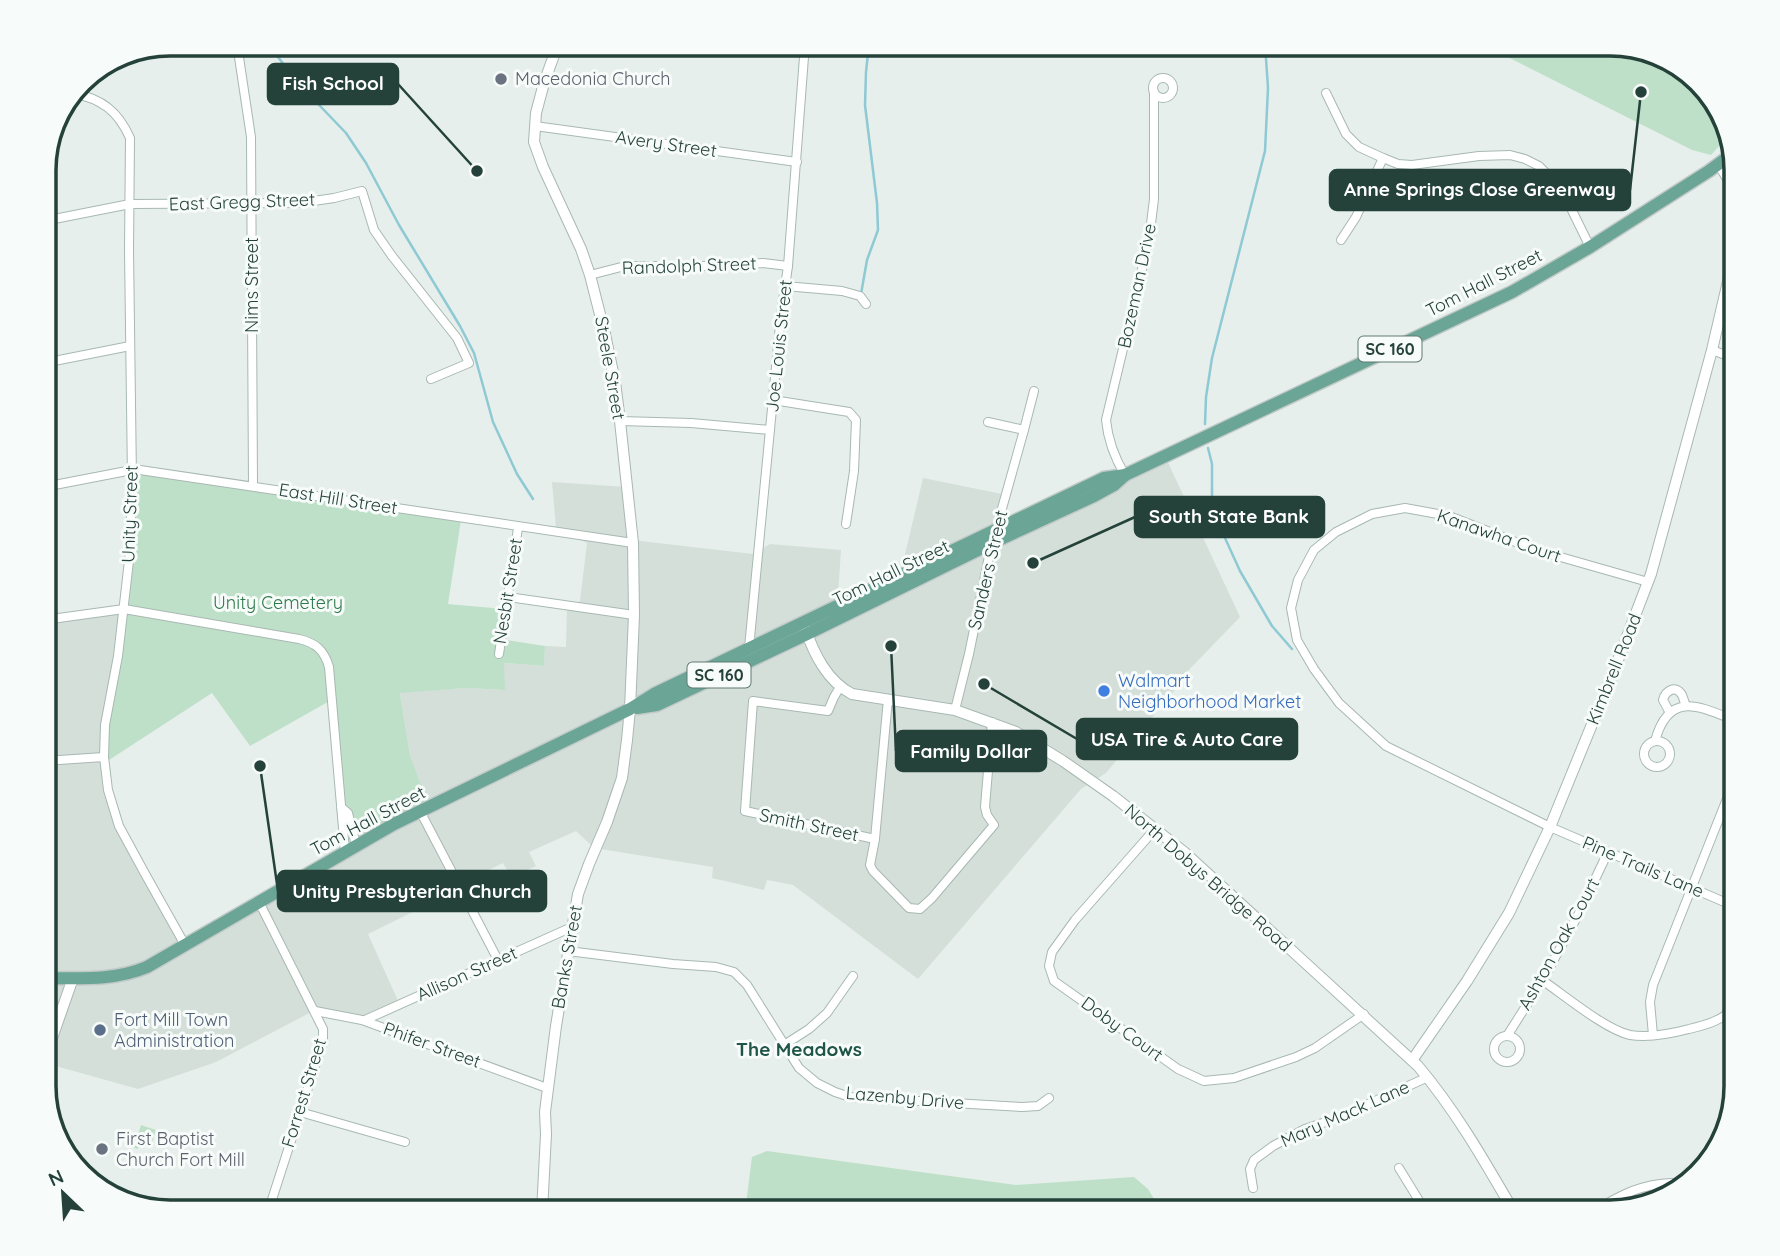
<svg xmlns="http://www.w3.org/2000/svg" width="1780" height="1256" viewBox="0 0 1780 1256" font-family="Quicksand,sans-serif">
<rect width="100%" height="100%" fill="#e6efeb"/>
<path fill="#d4dfda" d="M 1165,456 L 1240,617 L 1182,677 L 1179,685 L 1106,773 L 1081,789 L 918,979 L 793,885 L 767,880 L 764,890 L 712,878 L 713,867 L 594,848 L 576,831 L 529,852 L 536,866 L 511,877 L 503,863 L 460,884 L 452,870 L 425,885 L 433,902 L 368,934 L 399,1003 L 367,1018 L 317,1009 L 216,1062 L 138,1089 L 45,1063 L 44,1066 L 44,621 L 125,611 L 119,658 L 105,735 L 109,790 L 121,826 L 185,942 L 152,961 L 133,970 L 103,975 L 76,976 L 74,979 L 117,978 L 128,976 L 151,967 L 373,837 L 429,808 L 410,755 L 400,692 L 466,688 L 504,690 L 504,663 L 544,666 L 545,646 L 566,647 L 567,607 L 580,601 L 587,543 L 556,528 L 552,482 L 626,487 L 632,540 L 753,554 L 770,544 L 841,550 L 837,610 L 899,580 L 923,478 L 1007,495 L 998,532 L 1001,537 Z"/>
<g fill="#bfe0c8">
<path d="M 1482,44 L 1610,44 L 1686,70 L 1723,114 L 1728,136 L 1711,155 L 1692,150 Z"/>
<path d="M 133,471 L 461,520 L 448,604 L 504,609 L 500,639 L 545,646 L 544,666 L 504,663 L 505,690 L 466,688 L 400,693 L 410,755 L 428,804 L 356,842 L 343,807 L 333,699 L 250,746 L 212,693 L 106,762 L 105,750 L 119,658 Z"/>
<path d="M 141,1125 L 156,1130 L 152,1142 L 144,1143 L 137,1149 L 129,1146 L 133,1132 L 138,1134 Z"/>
<path d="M 767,1151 L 1016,1185 L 1134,1177 L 1148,1189 L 1162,1212 L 745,1212 L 752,1157 Z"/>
</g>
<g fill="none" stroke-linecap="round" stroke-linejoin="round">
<g stroke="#8ec9d4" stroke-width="2.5">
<path d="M 271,44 L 278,57 L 297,82 L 346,133 L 366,163 L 399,225 L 460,326 L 474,353 L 493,422 L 517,474 L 533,499"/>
<path d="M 861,294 L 867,260 L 878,230 L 877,203 L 865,105 L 866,72 L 869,44"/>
<path d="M 1205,424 L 1206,397 L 1212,358 L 1265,151 L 1268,88 L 1265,44"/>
<path d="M 1208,448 L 1212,464 L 1212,502 L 1225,538 L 1240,571 L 1272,626 L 1292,649"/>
</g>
<g stroke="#a8b8b2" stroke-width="10">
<g id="minor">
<path d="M 237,44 L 251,137 L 253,486"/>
<circle cx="1163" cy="88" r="10"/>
<path d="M 73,93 C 102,99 118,111 130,138 L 129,250 L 132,479 L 130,552 L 118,656 L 105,725 L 104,757 L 108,790 L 119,826 L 144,872 L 185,945"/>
<path d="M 1326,93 L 1346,134 L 1359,147 L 1383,158 L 1398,164 L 1412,165 L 1479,156 L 1510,155 L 1525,159 L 1539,166 L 1561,188 L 1590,247"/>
<path d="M 535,126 L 797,162"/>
<path d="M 44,221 L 130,204 L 300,203 L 334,198 L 362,191 L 374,230 L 392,256 L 457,338 L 469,363 L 431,379"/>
<path d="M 1341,240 L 1356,217 L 1383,158"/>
<path d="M 590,275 L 625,266 L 725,266 L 763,263 L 788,266"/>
<path d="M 785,286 L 842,291 L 860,296 L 866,304"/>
<path d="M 1712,350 L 1736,359"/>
<path d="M 44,363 L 130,346"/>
<path d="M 773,400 L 849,412 L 856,420 L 854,471 L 846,524"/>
<path d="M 620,421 L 691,423 L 770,430"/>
<path d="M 988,422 L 1024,430"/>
<path d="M 1125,475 C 1114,457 1108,440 1106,420 L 1149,240 L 1154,199 L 1154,92"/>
<path d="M 44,487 L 132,470 L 140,470 L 633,543"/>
<path d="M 996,530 L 1024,430 L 1034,391"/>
<path d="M 1648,582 L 1536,550 L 1449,516 L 1405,508 L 1372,514 L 1336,532 L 1314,550 L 1298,580 L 1291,608 L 1297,640 L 1314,669 L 1339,703 L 1386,746 L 1550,827 L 1736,907"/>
<path d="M 508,597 L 634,615"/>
<path d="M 44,620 L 124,609 L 299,639 C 316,643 324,650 329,667 L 345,851"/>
<path d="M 749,648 L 781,315 L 788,266 L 805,44"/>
<path d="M 499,654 L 518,528"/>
<path d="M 840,687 L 834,697 L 828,711 L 753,701 L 745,811 L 875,839"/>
<path d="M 888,699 L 875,839 L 870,865 L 873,871 L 909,908 L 920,909 L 932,898 L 994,825 L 987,815 L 985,807 L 992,722"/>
<path d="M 955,710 L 969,654 L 992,542"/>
<path d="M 1670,713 L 1663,700 C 1665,691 1676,684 1682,695 C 1683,697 1685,704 1686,706"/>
<circle cx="1657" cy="754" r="13"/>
<path d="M 1655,741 C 1669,690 1699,706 1736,721"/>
<path d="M 44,761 L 104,757"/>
<path d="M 341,807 L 348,813 L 356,845"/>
<path d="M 420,811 L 498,960"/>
<path d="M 1155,829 L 1075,920 L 1052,952 L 1049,966 L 1054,981 L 1178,1069 L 1204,1081 L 1234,1078 L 1296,1057 L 1315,1048 L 1364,1014"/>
<path d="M 259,902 L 323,1029 L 323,1041 L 268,1212"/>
<path d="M 568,951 L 673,964 L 716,967 L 734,972 L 747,985 L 799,1068 L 817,1083 L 835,1092 L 850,1097 L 1022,1107 L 1038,1106 L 1049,1098"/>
<path d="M 1542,980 C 1564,995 1606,1030 1630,1035 C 1649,1038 1670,1034 1689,1029 C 1706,1025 1724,1020 1736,1006"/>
<path d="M 315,1011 L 362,1020 L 547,1088"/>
<path d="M 365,1020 L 572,927"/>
<path d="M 1653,1035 L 1650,1002 L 1653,985 L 1736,776"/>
<circle cx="1507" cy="1049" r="13"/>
<path d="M 1507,1036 L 1545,976 L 1578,915 L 1608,852"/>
<path d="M 784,1045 L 809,1029 L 827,1013 L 853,976"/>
<path d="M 300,1112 L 405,1142"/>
<path d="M 1399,1168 L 1426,1212"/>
<path d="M 1253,1188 L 1250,1169 L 1254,1160 L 1273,1146 L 1305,1129 L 1340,1117 L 1428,1077"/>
<path d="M 1592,1212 C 1616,1198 1632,1188 1660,1184 C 1669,1183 1675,1182 1683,1185"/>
</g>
</g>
<g stroke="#a8b8b2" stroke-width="12">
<g id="tertiary">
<path d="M 1719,164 L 1736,192"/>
<path d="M 805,628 C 814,654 827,681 852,694 L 955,710 L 1016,732 L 1063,761 L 1113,796 L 1184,852 L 1418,1066 C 1456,1111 1485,1162 1514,1212"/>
<path d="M 1413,1059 L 1467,981 L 1509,913 L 1550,827 L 1613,673 L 1651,574 L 1712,350 L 1736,247"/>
<path d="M 44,1061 L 73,978"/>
<path d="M 542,1212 L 546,1134 L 545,1112 L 556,1026 L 578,894 L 589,864 L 607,822 L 622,778 L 627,740 L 630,709 L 634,615 L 633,543 L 620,421 L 615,382 L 605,334 L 590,275 L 581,249 L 543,167 L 534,142 L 536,113 L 544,83 L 558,44"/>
</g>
</g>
<g stroke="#c2cac8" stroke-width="15">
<g id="primary">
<path d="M 637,708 L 657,705 L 807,634 L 992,543 L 1094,496 L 1114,485 L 1125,475"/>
<path d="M 44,978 C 79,978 114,981 147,967 L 394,824 L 630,709 L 654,694 L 1104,478 L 1125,475 L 1512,292 L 1590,247 L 1709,171 L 1732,154"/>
</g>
</g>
<use href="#minor" stroke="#fff" stroke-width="8"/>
<use href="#tertiary" stroke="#fff" stroke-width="10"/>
<use href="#primary" stroke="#6aa596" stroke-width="12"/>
</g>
<g fill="#6b7280" stroke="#f7fbf9" stroke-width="2.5">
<circle cx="501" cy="79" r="7"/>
<circle cx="102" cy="1149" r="7"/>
</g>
<circle fill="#3f7fe0" stroke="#f7fbf9" stroke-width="2.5" cx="1104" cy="691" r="7"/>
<circle fill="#5c6f8a" stroke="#f7fbf9" stroke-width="2.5" cx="100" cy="1030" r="7"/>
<g text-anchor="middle" stroke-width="6" stroke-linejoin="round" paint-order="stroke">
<g fill="#f7fbf9" stroke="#637a73" stroke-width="2">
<rect x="1358.5" y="336.5" width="63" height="25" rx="5"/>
<rect x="687.5" y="662.5" width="63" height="25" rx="5"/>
</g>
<g font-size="16" font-weight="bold" fill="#24423a">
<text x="1390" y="355">SC 160</text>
<text x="719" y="681">SC 160</text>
</g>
<g font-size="18" fill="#5b616d" stroke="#f7fbf9" text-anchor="start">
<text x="515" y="85">Macedonia Church</text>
<text x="116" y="1145">First Baptist<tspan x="116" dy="21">Church Fort Mill</tspan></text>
</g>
<g font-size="18" fill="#24423a" stroke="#f7fbf9">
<text transform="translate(666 144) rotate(8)" y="6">Avery Street</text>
<text transform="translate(242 202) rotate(-2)" y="6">East Gregg Street</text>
<text transform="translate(689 266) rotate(-2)" y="6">Randolph Street</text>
<text transform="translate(1484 283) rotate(-27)" y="6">Tom Hall Street</text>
<text transform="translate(252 285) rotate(-90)" y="6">Nims Street</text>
<text transform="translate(1137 286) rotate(-78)" y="6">Bozeman Drive</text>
<text transform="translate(779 346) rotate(-84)" y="6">Joe Louis Street</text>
<text transform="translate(610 368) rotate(80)" y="6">Steele Street</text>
<text transform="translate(338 499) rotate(9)" y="6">East Hill Street</text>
<text transform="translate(130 514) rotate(-88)" y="6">Unity Street</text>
<text transform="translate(1499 536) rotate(19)" y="6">Kanawha Court</text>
<text transform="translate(988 570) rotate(-77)" y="6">Sanders Street</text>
<text transform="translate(891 573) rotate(-26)" y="6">Tom Hall Street</text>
<text transform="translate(508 591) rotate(-81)" y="6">Nesbit Street</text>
<text transform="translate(1614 669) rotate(-68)" y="6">Kimbrell Road</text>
<text transform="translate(368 821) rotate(-28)" y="6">Tom Hall Street</text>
<text transform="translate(809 825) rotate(12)" y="6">Smith Street</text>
<text transform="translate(1643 867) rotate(23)" y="6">Pine Trails Lane</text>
<text transform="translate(1208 878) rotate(41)" y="6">North Dobys Bridge Road</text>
<text transform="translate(1559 944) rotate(-61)" y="6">Ashton Oak Court</text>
<text transform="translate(567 957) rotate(-80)" y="6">Banks Street</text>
<text transform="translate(467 974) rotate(-24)" y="6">Allison Street</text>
<text transform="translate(1122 1029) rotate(36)" y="6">Doby Court</text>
<text transform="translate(432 1045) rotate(20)" y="6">Phifer Street</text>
<text transform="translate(304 1093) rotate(-73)" y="6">Forrest Street</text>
<text transform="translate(905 1098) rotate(5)" y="6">Lazenby Drive</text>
<text transform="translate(1345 1114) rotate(-24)" y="6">Mary Mack Lane</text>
</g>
<g font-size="18" fill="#2d7a4b" stroke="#f7fbf9">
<text x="278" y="609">Unity Cemetery</text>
</g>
<g font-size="18" fill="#366cbe" stroke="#f7fbf9" text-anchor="start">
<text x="1118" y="687">Walmart<tspan x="1118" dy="21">Neighborhood Market</tspan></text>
</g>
<g font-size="18" fill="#4e5e75" stroke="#f7fbf9" text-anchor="start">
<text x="114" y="1026">Fort Mill Town<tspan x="114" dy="21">Administration</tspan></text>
</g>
<g font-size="19" font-weight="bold" fill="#1f5548" stroke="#f7fbf9">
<text x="799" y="1056">The Meadows</text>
</g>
</g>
<path d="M0 0H1780V1256H0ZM170 56H1610A114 114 0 0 1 1724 170V1086A114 114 0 0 1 1610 1200H170A114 114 0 0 1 56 1086V170A114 114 0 0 1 170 56Z" fill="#f7fbf9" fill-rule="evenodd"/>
<path fill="none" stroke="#24423a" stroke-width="3.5" d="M170 56H1610A114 114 0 0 1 1724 170V1086A114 114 0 0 1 1610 1200H170A114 114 0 0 1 56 1086V170A114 114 0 0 1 170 56Z"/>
<path fill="none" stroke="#24423a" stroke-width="2.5" d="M477 171L398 84M1641 92L1630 190M1033 563L1135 517M984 684L1077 739M891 646L896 751M260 766L278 891"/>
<g fill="#24423a" stroke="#f7fbf9" stroke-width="2.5">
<circle cx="477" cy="171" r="7"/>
<circle cx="1641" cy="92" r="7"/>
<circle cx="1033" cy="563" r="7"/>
<circle cx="984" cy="684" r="7"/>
<circle cx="891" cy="646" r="7"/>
<circle cx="260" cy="766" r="7"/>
</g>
<g fill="#24423a" stroke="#24423a" stroke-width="2.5">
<rect x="268" y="64" width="130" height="40" rx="7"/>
<rect x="1330" y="170" width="300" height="40" rx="7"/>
<rect x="1135" y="497" width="189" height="40" rx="7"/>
<rect x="1077" y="719" width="220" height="40" rx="7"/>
<rect x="896" y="731" width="150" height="40" rx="7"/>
<rect x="278" y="871" width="268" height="40" rx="7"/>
</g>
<g font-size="19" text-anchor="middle" font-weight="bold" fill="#fff">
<text x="333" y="90">Fish School</text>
<text x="1480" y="196">Anne Springs Close Greenway</text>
<text x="1229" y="523">South State Bank</text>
<text x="1187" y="746">USA Tire &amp; Auto Care</text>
<text x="971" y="758">Family Dollar</text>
<text x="412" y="898">Unity Presbyterian Church</text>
</g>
<g transform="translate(63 1193) rotate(335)" stroke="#f7fbf9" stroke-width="5" paint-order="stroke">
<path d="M0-5L12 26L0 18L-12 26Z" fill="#24423a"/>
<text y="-10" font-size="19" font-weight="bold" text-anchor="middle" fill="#24423a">N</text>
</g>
</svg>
